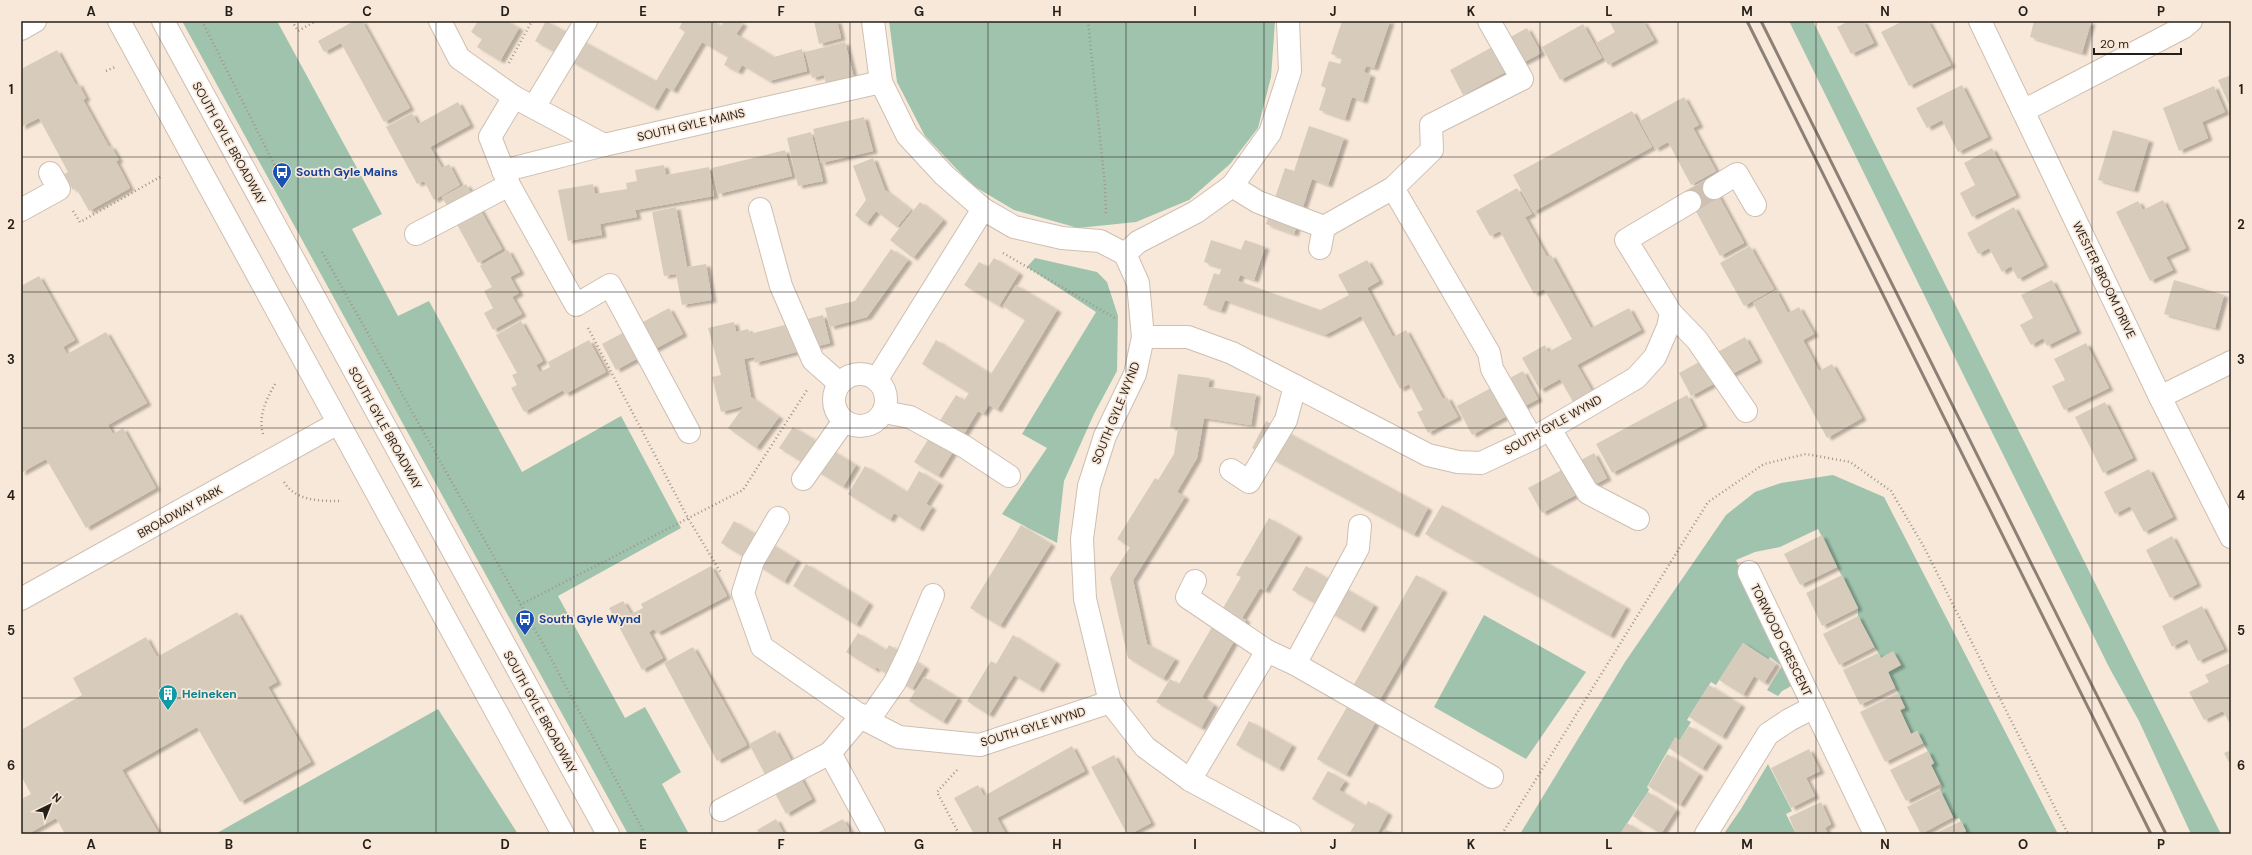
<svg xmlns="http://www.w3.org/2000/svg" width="2252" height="855" viewBox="0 0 2252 855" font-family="'DM Sans',sans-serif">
<defs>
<filter id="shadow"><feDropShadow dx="4.5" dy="2.5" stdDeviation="1" flood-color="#0004"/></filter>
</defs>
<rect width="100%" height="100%" fill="#f8e8d9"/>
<g fill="#9fc3ad">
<path d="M 182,21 L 277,21 L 382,214 L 352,229 L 398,316 L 429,301 L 522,472 L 621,416 L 681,528 L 558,596 L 625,718 L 645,707 L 681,772 L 662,784 L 689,834 L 628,834 Z"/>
<path d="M 889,21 L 1275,21 L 1271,77 L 1258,128 L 1230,164 L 1189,200 L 1136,222 L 1078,228 L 1014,210 L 972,185 L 925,136 L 897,82 Z"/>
<path d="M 1035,258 L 1097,272 L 1107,282 L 1118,316 L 1117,371 L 1094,414 L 1064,481 L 1057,543 L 1002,514 L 1047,448 L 1022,434 L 1096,312 L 1027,267 Z"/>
<path d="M 1833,475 L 1884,497 L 2058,834 L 1962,834 L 1966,831 L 1959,818 L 1955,819 L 1953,817 L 1940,790 L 1942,786 L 1931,765 L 1934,763 L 1917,731 L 1911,734 L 1900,710 L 1905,707 L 1888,672 L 1900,665 L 1893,652 L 1881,658 L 1858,616 L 1858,608 L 1818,529 L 1780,547 L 1755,552 L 1736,560 L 1797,683 L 1782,691 L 1778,696 L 1767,690 L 1782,666 L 1770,657 L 1768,660 L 1743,643 L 1716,685 L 1711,682 L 1687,720 L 1691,722 L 1680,740 L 1675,738 L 1647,787 L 1649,789 L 1648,792 L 1620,834 L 1520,834 L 1625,662 L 1726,515 L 1755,492 L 1781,483 Z"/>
<path d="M 1484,615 L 1586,672 L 1526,759 L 1434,707 Z"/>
<path d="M 438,709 L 518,834 L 217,834 L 217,833 Z"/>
<path d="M 1768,764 L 1792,811 L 1786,814 L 1796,834 L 1727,834 L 1725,832 L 1741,809 Z"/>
</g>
<path fill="#a0c4ae" d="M 1789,21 L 1813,21 L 2221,834 L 2191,834 L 2139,721 L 2110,669 L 1966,380 Z"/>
<g fill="#d7ccbb" filter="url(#shadow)">
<path d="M 354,21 L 362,21 L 410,108 L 384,122 L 341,43 L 324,52 L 318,41 Z"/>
<path d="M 478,21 L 507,21 L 519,28 L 500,61 L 477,47 L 482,39 L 471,32 Z"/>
<path d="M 546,21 L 656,81 L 685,32 L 679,28 L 683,21 L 713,21 L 721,26 L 724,21 L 738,21 L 743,24 L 736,34 L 774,57 L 802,49 L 807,71 L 769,81 L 742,65 L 738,72 L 724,65 L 728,57 L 702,42 L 673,91 L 666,87 L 654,108 L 535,41 Z"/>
<path d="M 814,21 L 837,21 L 841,38 L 819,44 Z"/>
<path d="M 1342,21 L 1390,21 L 1374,68 L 1366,66 L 1364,72 L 1371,75 L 1363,101 L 1352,97 L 1345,119 L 1319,110 L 1326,88 L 1321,86 L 1329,61 L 1340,64 L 1342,58 L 1331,54 Z"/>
<path d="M 1609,21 L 1643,21 L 1654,40 L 1608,65 L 1596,43 L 1615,32 Z"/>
<path d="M 1849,21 L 1863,21 L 1874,43 L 1851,54 L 1837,27 Z"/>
<path d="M 1903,21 L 1928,21 L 1951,65 L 1909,86 L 1881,32 Z"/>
<path d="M 2034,21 L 2091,22 L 2082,53 L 2030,37 Z"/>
<path d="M 1583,24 L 1602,58 L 1560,80 L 1542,47 Z"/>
<path d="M 1527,28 L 1541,53 L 1463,95 L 1450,70 Z"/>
<path d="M 845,42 L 854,78 L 826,85 L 824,75 L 812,78 L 805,52 Z"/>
<path d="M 57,50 L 76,85 L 78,83 L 86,98 L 83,100 L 109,147 L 111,146 L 119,160 L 116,161 L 130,188 L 89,211 L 76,188 L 73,190 L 69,183 L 64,174 L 68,172 L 39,118 L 21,127 L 21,69 Z"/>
<path d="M 2231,75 L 2231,109 L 2218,80 Z"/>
<path d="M 1962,85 L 1988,137 L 1958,152 L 1942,120 L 1927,128 L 1916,108 Z"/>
<path d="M 2214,86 L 2225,112 L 2202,122 L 2208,138 L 2179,151 L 2163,108 Z"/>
<path d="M 1684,97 L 1699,125 L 1693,128 L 1716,171 L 1691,185 L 1668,142 L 1655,149 L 1640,121 Z"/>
<path d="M 458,102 L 470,125 L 430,147 L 442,168 L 449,164 L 460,185 L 434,200 L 424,181 L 417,184 L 386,127 L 412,113 L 418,124 Z"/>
<path d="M 1632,111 L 1652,147 L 1533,212 L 1513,175 Z"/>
<path d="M 864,117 L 873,151 L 821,163 L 813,129 Z"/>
<path d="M 1309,126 L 1344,138 L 1328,185 L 1312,179 L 1294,234 L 1266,224 L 1285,168 L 1294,171 Z"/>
<path d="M 2113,130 L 2149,140 L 2134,190 L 2098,180 Z"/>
<path d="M 811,132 L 823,181 L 798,186 L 787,138 Z"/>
<path d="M 1992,148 L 2016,195 L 1972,217 L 1960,193 L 1975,185 L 1964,163 Z"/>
<path d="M 785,150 L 792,176 L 718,194 L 712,168 Z"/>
<path d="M 873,158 L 885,190 L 911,210 L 897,227 L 876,211 L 866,224 L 855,215 L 866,200 L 853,166 Z"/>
<path d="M 664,165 L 666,175 L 709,167 L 714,196 L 635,210 L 637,217 L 600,224 L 602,235 L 568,241 L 558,190 L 593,184 L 595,194 L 627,189 L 626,183 L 637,181 L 635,170 Z"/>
<path d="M 1709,178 L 1744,243 L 1720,256 L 1685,191 Z"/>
<path d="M 466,184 L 502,249 L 478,263 L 442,197 Z"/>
<path d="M 1517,188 L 1532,214 L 1525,217 L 1547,257 L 1551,255 L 1591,328 L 1629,308 L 1641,330 L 1577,365 L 1592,391 L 1573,402 L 1560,379 L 1540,390 L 1522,358 L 1545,345 L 1548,352 L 1572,339 L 1544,289 L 1534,294 L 1500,231 L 1490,236 L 1476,211 Z"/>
<path d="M 2163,200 L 2186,248 L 2166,257 L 2173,270 L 2150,281 L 2116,212 L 2138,201 L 2143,210 Z"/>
<path d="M 920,202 L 943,220 L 913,258 L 890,240 Z"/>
<path d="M 676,207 L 687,267 L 706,264 L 712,300 L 682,305 L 676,274 L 664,276 L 652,212 Z"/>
<path d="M 2014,207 L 2044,265 L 2018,279 L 2011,266 L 2002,272 L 1989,248 L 1978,254 L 1967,233 Z"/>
<path d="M 1211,240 L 1241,250 L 1245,240 L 1265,247 L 1254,280 L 1240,275 L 1238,281 L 1320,310 L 1349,295 L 1338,275 L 1367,260 L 1379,281 L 1367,288 L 1393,337 L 1406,330 L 1443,399 L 1447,397 L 1458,417 L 1428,433 L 1417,412 L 1423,410 L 1409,384 L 1400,389 L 1361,316 L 1325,335 L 1225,300 L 1221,311 L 1203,305 L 1214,273 L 1219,275 L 1222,268 L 1204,262 Z"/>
<path d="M 1750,246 L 1774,289 L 1744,306 L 1720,263 Z"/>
<path d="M 891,249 L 908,260 L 867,317 L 830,327 L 825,308 L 855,301 Z"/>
<path d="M 508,250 L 520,272 L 510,277 L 519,293 L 512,297 L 522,314 L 493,330 L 484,313 L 493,308 L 484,291 L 492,287 L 480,266 Z"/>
<path d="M 994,258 L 1019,273 L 999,306 L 964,285 L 979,262 L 988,267 Z"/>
<path d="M 39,276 L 75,340 L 63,347 L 67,354 L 106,332 L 147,403 L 108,425 L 113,434 L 123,428 L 156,488 L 86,528 L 46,459 L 21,473 L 21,286 Z"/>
<path d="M 2052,280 L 2077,331 L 2047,346 L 2043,338 L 2031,345 L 2020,325 L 2033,318 L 2021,295 Z"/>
<path d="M 2174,280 L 2224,295 L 2215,328 L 2164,314 Z"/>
<path d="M 1016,285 L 1057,310 L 997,410 L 989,405 L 983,414 L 978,411 L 938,476 L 914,462 L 956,395 L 964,400 L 969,393 L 922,364 L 936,340 L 991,374 L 1025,320 L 1003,306 Z"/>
<path d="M 1776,290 L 1788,313 L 1799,307 L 1814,334 L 1803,340 L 1819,371 L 1832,364 L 1862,418 L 1827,438 L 1753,303 Z"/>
<path d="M 669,308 L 683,334 L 616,370 L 602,344 Z"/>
<path d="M 823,315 L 830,343 L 755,363 L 754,357 L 744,359 L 751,397 L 779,417 L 756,448 L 728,428 L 744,406 L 721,412 L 712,377 L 721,375 L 708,328 L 734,322 L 736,332 L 748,329 L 750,334 Z"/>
<path d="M 521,321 L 543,361 L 536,365 L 540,372 L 550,367 L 548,362 L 589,340 L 606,372 L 565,394 L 563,390 L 524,412 L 511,388 L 517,385 L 512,375 L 517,373 L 496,335 Z"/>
<path d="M 1745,337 L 1758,360 L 1691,396 L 1679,373 Z"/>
<path d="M 2086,343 L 2109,388 L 2064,410 L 2052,386 L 2065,380 L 2054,359 Z"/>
<path d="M 1523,371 L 1538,399 L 1472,435 L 1457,406 Z"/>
<path d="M 1178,374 L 1210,378 L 1208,387 L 1256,394 L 1251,425 L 1204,418 L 1197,458 L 1177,492 L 1185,497 L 1133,580 L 1147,644 L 1175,659 L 1163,679 L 1128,658 L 1110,578 L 1130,547 L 1117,539 L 1155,478 L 1158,480 L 1174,454 L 1178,428 L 1170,427 Z"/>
<path d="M 1687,395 L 1703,425 L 1612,473 L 1596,444 Z"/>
<path d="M 2105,402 L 2133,458 L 2103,473 L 2075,417 Z"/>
<path d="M 1266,421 L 1428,508 L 1414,535 L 1252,448 Z"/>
<path d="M 793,427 L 856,465 L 843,487 L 779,448 Z"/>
<path d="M 1594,453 L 1607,478 L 1542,513 L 1528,488 Z"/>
<path d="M 865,466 L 907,492 L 919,471 L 939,483 L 926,504 L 932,507 L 919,529 L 894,513 L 890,520 L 848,494 Z"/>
<path d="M 2149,469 L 2173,517 L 2144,532 L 2130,506 L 2115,514 L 2104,492 Z"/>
<path d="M 1442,505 L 1626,607 L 1610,636 L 1425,534 Z"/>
<path d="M 1269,518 L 1298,535 L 1265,591 L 1260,588 L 1242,618 L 1246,620 L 1202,697 L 1214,705 L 1201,728 L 1156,702 L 1170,679 L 1179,684 L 1241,577 L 1236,575 Z"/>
<path d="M 734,521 L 797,560 L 784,582 L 721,543 Z"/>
<path d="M 1021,525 L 1051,544 L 1000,626 L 970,608 Z"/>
<path d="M 1822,535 L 1837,567 L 1800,585 L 1784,554 Z"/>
<path d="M 2172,536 L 2197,584 L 2170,598 L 2146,550 Z"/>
<path d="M 806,564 L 869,603 L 856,625 L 793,586 Z"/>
<path d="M 711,566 L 727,596 L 657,633 L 654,629 L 649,632 L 663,658 L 642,670 L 609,608 L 623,601 L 631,614 L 643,608 L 641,604 Z"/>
<path d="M 1306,566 L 1374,605 L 1360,630 L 1292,590 Z"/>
<path d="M 1416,575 L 1443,590 L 1379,701 L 1353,686 Z"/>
<path d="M 1842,575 L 1858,608 L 1822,626 L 1806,593 Z"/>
<path d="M 2202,606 L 2224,649 L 2198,661 L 2187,639 L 2172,647 L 2162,626 Z"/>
<path d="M 237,612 L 277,682 L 268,687 L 311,762 L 240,802 L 197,727 L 122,770 L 159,834 L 65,834 L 56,818 L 28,834 L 21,834 L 21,799 L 31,794 L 21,776 L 21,730 L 82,695 L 73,678 L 146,637 L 157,657 Z"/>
<path d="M 1858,616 L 1874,647 L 1839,665 L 1823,634 Z"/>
<path d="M 858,633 L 886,650 L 889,645 L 925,667 L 912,689 L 876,667 L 875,670 L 846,652 Z"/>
<path d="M 1013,635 L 1056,662 L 1039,690 L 1014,675 L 989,715 L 967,701 L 991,661 L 996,664 Z"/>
<path d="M 1743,643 L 1776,664 L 1764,683 L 1754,676 L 1743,695 L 1719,680 Z"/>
<path d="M 693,647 L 747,745 L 717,761 L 664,663 Z"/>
<path d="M 1893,651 L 1901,665 L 1888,672 L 1895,688 L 1860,705 L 1843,670 L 1878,653 L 1881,658 Z"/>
<path d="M 2230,663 L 2231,726 L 2223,711 L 2204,720 L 2189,692 L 2209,682 L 2205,675 Z"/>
<path d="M 924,677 L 958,698 L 943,722 L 909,701 Z"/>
<path d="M 1709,685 L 1741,705 L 1722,737 L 1689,717 Z"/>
<path d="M 1355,693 L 1383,709 L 1346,775 L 1317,759 Z"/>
<path d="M 1898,693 L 1905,708 L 1900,710 L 1911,734 L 1917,731 L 1923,743 L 1885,762 L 1860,712 Z"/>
<path d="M 1249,721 L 1292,745 L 1279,769 L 1236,745 Z"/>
<path d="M 1689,726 L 1718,744 L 1702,769 L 1669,748 L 1675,737 L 1680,740 Z"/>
<path d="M 775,730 L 812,799 L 786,814 L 749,744 Z"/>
<path d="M 1072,746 L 1085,771 L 997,818 L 1006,834 L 974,834 L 954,798 L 978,785 L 984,796 Z"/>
<path d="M 1809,749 L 1820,771 L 1806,778 L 1815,796 L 1791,808 L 1771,768 Z"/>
<path d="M 2231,750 L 2231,766 L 2224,753 Z"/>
<path d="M 1928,751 L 1934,763 L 1931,765 L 1940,784 L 1906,801 L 1890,770 Z"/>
<path d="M 1667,754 L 1699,774 L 1680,805 L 1648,786 Z"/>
<path d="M 1114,755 L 1151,823 L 1130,834 L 1127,834 L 1091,767 Z"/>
<path d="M 1328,771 L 1345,781 L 1339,790 L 1366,806 L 1368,801 L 1388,813 L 1377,834 L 1349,834 L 1355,824 L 1312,799 Z"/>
<path d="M 1940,790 L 1953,817 L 1921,834 L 1907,807 Z"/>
<path d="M 1648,792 L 1676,810 L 1661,834 L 1633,816 Z"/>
<path d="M 1821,802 L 1831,824 L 1825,828 L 1828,834 L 1796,834 L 1789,817 Z"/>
<path d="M 776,819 L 784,834 L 759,834 L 757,830 Z"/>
<path d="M 843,819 L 852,834 L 815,834 Z"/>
<path d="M 1961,821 L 1966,831 L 1962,834 L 1934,834 Z"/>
<path d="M 1627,823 L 1645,834 L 1620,834 Z"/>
<path d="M 1385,829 L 1394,834 L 1382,834 Z"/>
</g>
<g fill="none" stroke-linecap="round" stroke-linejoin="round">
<path stroke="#cec0b3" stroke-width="22" stroke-dasharray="22 11" stroke-linecap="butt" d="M 1690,202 L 1714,188"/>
<g stroke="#cebfb1" stroke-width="24">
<g id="minor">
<path d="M 119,21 L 563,834"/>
<path d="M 163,21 L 608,834"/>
<path d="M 440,21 L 459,58 L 514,97 L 490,137 L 509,185 L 576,305 L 610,285 L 689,432"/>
<path d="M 873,21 L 881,82 L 907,135 L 944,175 L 983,209 L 1014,227 L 1062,238 L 1100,241 L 1125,254 L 1138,283 L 1143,337 L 1135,374 L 1105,436 L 1089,486 L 1082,539 L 1085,599 L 1110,702 L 1145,747 L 1190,780 L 1290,834"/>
<path d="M 1489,21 L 1522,79 L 1431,125 L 1432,150 L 1393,188 L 1489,353 L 1492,369 L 1532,439"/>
<path d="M 1980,21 L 2160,397 L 2231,537"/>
<path d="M 21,29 L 35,21"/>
<path d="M 514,97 L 604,145"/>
<path d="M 534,107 L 586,21"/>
<path d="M 2023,111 L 2184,27 L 2191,21"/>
<path d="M 503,171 L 604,145 L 881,82"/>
<path d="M 1232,186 L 1258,202 L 1324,227 L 1320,248"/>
<path d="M 1714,188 L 1737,174 L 1755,205"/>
<path d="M 760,209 L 781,286 L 813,360 L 839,383"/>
<path d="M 21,210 L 59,189 L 50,173"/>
<path d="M 1324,227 L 1393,188"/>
<path d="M 416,234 L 509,185"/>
<path d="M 1125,254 L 1138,242 L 1196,212 L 1232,186 L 1270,133 L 1290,71 L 1288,21"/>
<path d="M 1671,313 L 1697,340 L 1746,411"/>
<path d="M 1143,337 L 1188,337 L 1232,353 L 1428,455 L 1458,462 L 1481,463 L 1532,439 L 1636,378 L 1655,357 L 1668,327 L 1671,313 L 1626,240 L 1690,202"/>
<circle cx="860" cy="400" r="26"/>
<path d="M 877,379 L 983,209"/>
<path d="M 2160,397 L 2231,362"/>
<path d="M 884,412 L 910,417 L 965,447 L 1009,476"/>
<path d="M 1550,429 L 1588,493 L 1638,519"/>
<path d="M 1231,470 L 1249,482 L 1286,420 L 1295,386"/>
<path d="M 803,479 L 844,421"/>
<path d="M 778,518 L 753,561 L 743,593 L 762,647 L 868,721 L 899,737 L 980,745 L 1110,702"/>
<path d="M 1749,572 L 1814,707"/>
<path d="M 1195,581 L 1187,597 L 1267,651"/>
<path d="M 21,599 L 338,423"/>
<path d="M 1295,664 L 1358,548 L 1360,526"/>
<path d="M 862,715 L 830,753 L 874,834"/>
<path d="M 868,721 L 895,682 L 908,655 L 933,595"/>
<path d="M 1190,780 L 1267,651 L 1295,664 L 1492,777"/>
<path d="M 721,810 L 830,753"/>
<path d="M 1706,834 L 1768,734 L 1789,720 L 1814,707 L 1875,834"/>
</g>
</g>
<g stroke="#a1958a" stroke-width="2.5" stroke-dasharray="1 3" stroke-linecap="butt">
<path d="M 202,21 L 282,180"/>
<path d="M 292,21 L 298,31 L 316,21"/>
<path d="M 1088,21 L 1105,186 L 1106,216"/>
<path d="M 509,63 L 532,21"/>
<path d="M 106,71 L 115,67"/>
<path d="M 73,211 L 80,222 L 162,176"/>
<path d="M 322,252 L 542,642 L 645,834"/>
<path d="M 1003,253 L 1115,318"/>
<path d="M 588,328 L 688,518 L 721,573"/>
<path d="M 263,434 C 258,416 266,400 275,384"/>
<path d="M 284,482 C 296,501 319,501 339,501"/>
<path d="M 520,605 L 743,490 L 807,390"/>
<path d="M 957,770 L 937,792 L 959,834"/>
<path d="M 1502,834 L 1708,502 L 1764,464 L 1806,454 L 1850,462 L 1891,491 L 1924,547 L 2068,834"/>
</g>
<use href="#minor" stroke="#fff" stroke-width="22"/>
<g stroke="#8c8177" stroke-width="3">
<path d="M 1747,21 L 2151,834"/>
<path d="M 1761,21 L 2166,834"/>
</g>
</g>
<path fill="none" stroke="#251f19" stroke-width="1" stroke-opacity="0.55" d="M 160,21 L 160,834M 298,21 L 298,834M 436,21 L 436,834M 574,21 L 574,834M 712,21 L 712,834M 850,21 L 850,834M 988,21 L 988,834M 1126,21 L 1126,834M 1264,21 L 1264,834M 1402,21 L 1402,834M 1540,21 L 1540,834M 1678,21 L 1678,834M 1816,21 L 1816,834M 1954,21 L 1954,834M 2092,21 L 2092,834M 21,157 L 2231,157M 21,292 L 2231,292M 21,428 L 2231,428M 21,563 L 2231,563M 21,698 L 2231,698"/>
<defs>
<g id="bus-pin" transform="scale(1)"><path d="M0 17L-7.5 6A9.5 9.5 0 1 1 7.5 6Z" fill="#1a4fb4" stroke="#f8e8d9"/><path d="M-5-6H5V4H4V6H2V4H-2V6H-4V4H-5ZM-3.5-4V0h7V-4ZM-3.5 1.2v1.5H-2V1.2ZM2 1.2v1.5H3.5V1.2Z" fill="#fff"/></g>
<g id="building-pin" transform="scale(1)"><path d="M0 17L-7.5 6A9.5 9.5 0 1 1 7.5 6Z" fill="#0f9aa8" stroke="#f8e8d9"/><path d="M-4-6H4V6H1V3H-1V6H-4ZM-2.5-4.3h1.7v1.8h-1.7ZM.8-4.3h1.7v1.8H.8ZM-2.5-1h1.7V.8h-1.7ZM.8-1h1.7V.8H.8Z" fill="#fff"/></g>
</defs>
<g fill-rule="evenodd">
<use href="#bus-pin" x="282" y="172"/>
<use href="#bus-pin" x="525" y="619"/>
<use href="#building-pin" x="168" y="694"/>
</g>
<g text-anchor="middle" stroke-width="3.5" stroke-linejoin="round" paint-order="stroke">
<g font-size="12" fill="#251f19" stroke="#f8e8d9">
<text transform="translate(691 125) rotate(-13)" y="4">SOUTH GYLE MAINS</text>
<text transform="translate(229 143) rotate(61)" y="4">SOUTH GYLE BROADWAY</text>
<text transform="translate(2104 280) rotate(64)" y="4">WESTER BROOM DRIVE</text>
<text transform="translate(1116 413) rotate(-68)" y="4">SOUTH GYLE WYND</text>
<text transform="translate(1553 425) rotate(-29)" y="4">SOUTH GYLE WYND</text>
<text transform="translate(385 428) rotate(61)" y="4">SOUTH GYLE BROADWAY</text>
<text transform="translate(180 512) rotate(-29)" y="4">BROADWAY PARK</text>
<text transform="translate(1781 640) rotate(64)" y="4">TORWOOD CRESCENT</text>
<text transform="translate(540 712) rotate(61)" y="4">SOUTH GYLE BROADWAY</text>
<text transform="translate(1033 727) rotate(-17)" y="4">SOUTH GYLE WYND</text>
</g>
<g font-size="12" font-weight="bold" fill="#164399" stroke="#f8e8d9" text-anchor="start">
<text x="296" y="176">South Gyle Mains</text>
<text x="539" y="623">South Gyle Wynd</text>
</g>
<g font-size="12" font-weight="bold" fill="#0d838f" stroke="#f8e8d9" text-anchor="start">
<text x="182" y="698">Heineken</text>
</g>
</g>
<rect width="2252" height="855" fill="none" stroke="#f8e8d9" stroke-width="44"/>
<g transform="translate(50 805) rotate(43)" stroke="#f8e8d9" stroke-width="3" paint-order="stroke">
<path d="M0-3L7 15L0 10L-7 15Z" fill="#251f19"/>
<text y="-6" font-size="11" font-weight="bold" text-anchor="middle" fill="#251f19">N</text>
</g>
<path d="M2094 48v6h87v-6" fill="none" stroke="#251f19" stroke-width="2"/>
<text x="2100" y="48" font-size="12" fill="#251f19" stroke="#f8e8d9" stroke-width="3" paint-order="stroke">20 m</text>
<rect x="22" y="22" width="2208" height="811" fill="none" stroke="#251f19" stroke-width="1.5"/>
<g font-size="13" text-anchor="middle" font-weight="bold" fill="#251f19">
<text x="91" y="16">A</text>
<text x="229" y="16">B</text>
<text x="367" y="16">C</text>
<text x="505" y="16">D</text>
<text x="643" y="16">E</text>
<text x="781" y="16">F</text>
<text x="919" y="16">G</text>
<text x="1057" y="16">H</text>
<text x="1195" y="16">I</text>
<text x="1333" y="16">J</text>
<text x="1471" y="16">K</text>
<text x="1609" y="16">L</text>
<text x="1747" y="16">M</text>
<text x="1885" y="16">N</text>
<text x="2023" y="16">O</text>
<text x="2161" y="16">P</text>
<text x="11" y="94">1</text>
<text x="2241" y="94">1</text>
<text x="11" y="229">2</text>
<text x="2241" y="229">2</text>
<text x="11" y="364">3</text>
<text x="2241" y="364">3</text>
<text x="11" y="500">4</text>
<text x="2241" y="500">4</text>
<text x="11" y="635">5</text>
<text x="2241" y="635">5</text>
<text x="11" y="770">6</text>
<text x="2241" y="770">6</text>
<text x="91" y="849">A</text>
<text x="229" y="849">B</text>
<text x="367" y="849">C</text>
<text x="505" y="849">D</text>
<text x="643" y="849">E</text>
<text x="781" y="849">F</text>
<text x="919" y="849">G</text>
<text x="1057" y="849">H</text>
<text x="1195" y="849">I</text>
<text x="1333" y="849">J</text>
<text x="1471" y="849">K</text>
<text x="1609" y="849">L</text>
<text x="1747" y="849">M</text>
<text x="1885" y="849">N</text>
<text x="2023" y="849">O</text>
<text x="2161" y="849">P</text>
</g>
</svg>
